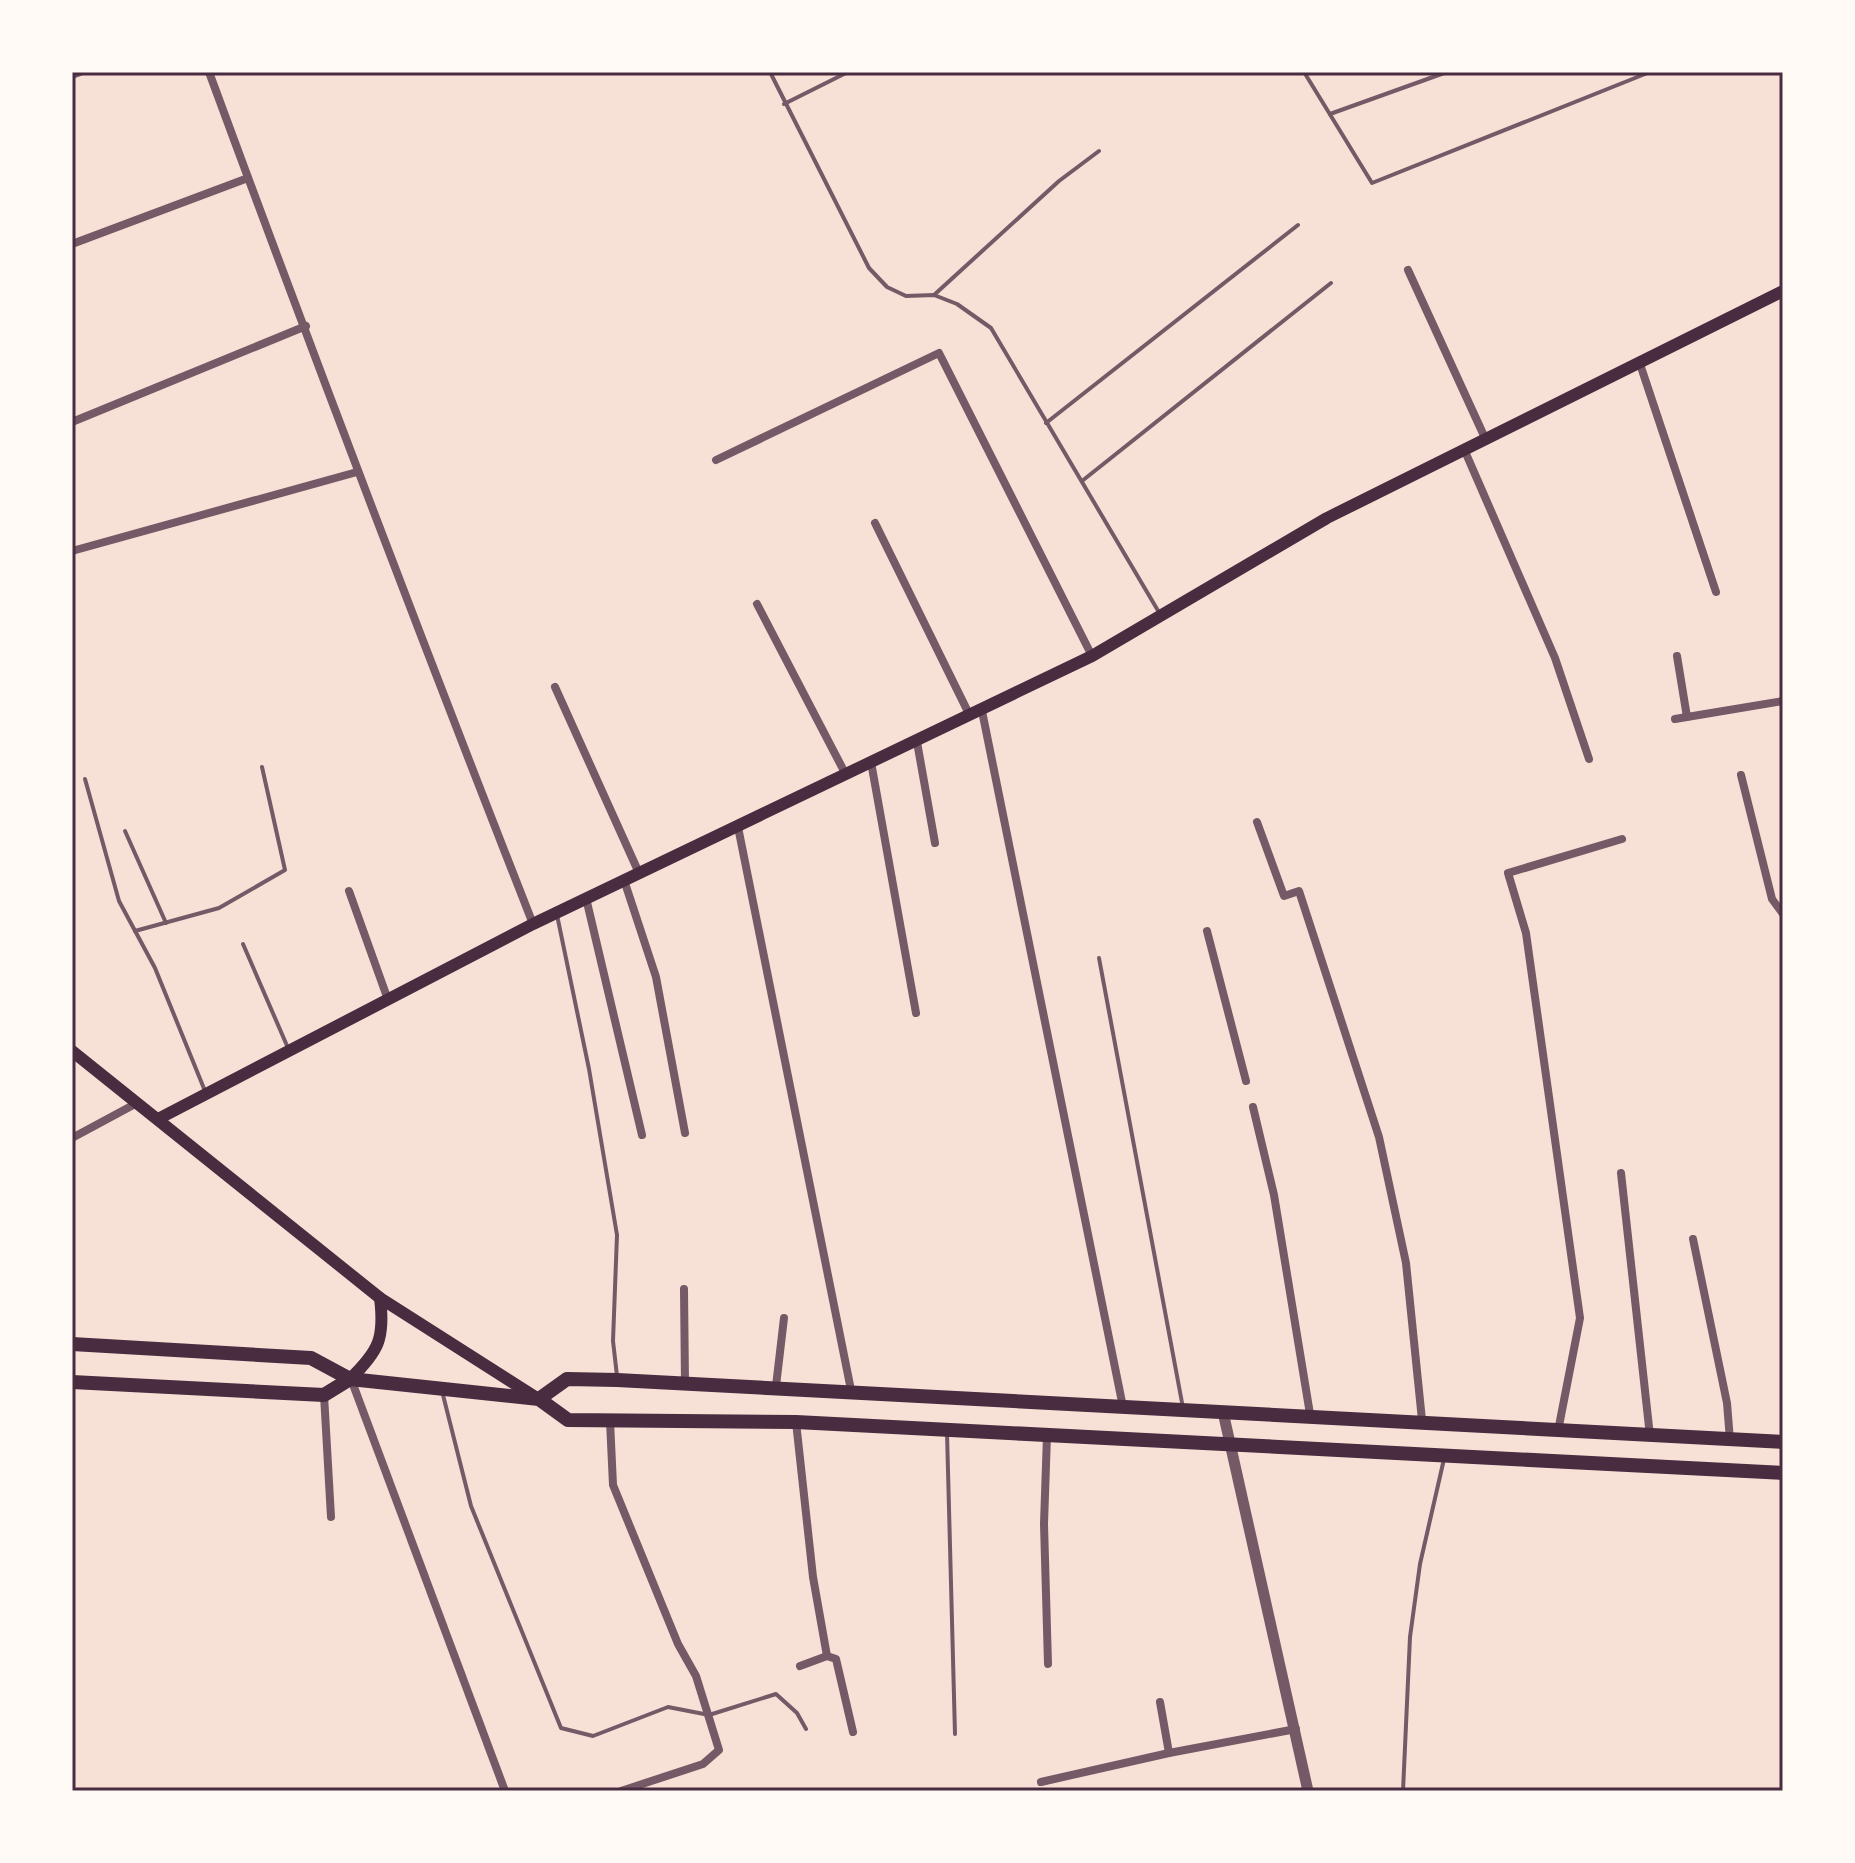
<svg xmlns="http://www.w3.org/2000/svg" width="1855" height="1863" viewBox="0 0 1855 1863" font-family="Commissioner,sans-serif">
<rect width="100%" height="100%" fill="#f7e1d7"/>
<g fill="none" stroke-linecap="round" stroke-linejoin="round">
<g stroke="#755966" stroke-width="4">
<path d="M 770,72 L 869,268 L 887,287 L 906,296 L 934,295 L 957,304 L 991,328 L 1160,614"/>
<path d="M 1304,72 L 1372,183 L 1650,72"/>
<path d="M 784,104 L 848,72"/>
<path d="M 1330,114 L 1447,72"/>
<path d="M 934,295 L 1059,181 L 1099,151"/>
<path d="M 1046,423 L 1298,225"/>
<path d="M 1082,481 L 1331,283"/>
<path d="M 85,779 L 119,901 L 155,968 L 205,1091"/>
<path d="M 125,831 L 166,923"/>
<path d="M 557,915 L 589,1069 L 617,1235 L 613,1341 L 617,1376"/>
<path d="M 135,931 L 219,908 L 285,870 L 262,767"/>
<path d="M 243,944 L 288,1048"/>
<path d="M 1099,958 L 1183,1408"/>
<path d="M 442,1391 L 471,1506 L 561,1728 L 593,1736 L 668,1707 L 709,1715 L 776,1694 L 797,1713 L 806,1729"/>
<path d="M 947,1433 L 955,1734"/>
<path d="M 1403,1791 L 1410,1637 L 1420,1564 L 1444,1459"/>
</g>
<g stroke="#755966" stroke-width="8">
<path d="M 209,72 C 314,357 422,641 533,924"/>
<path d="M 72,75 L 80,72"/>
<path d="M 72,244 L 248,178"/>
<path d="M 1408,270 L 1485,438"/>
<path d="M 1639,361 L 1716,592"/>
<path d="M 72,422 L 306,326"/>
<path d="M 1464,449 L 1555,658 L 1589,759"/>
<path d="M 716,460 L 939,353 L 1092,656"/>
<path d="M 875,523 L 970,716"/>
<path d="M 72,551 L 357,472"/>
<path d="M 757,604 L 845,773"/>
<path d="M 1677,656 L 1687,717"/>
<path d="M 555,687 L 639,873"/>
<path d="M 982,711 L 1123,1407"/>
<path d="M 1675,719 L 1783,701"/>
<path d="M 917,742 L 935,843"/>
<path d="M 871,762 L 916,1013"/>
<path d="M 1741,775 L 1772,899 L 1783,914"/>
<path d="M 1257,822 L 1284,896 L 1299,891 L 1379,1137 L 1406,1263 L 1422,1420"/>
<path d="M 738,827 L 851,1390"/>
<path d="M 624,880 L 656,977 L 685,1133"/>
<path d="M 349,891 L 387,997"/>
<path d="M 586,898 L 642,1135"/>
<path d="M 1207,931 L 1246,1081"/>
<path d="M 1253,1107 L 1274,1195 L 1310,1414"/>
<path d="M 72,1138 L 137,1103"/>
<path d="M 1621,1173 L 1650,1436"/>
<path d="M 1693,1239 L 1727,1403 L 1730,1440"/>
<path d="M 684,1289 L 685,1383"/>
<path d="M 351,1379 L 505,1791"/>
<path d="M 776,1386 L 784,1318"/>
<path d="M 324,1395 L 331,1517"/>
<path d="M 610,1421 L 613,1485 L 678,1644 L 696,1676 L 719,1750 L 703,1764 L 621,1791"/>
<path d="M 796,1422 L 813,1577 L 827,1656 L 800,1666"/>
<path d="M 1558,1431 L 1580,1318 L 1526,933 L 1508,873 L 1622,839"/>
<path d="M 1047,1435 L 1044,1524 L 1048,1664"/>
<path d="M 827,1656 L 836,1659 L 853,1732"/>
<path d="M 1160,1702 L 1169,1753 L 1296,1729"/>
<path d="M 1041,1782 L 1169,1753"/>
</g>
<path stroke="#755966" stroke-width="11" d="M 1223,1412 L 1308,1791"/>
<g stroke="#4a2c40" stroke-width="12">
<path d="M 72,1051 L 380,1298 L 537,1398"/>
<path d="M 158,1119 L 533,924 L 1092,656 L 1327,518 L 1783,291"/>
<path d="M 350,1379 C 379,1351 385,1338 380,1298"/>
</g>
<g stroke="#4a2c40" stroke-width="14">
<path d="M 72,1344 L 311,1358 L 350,1379 L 539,1399 L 568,1420 L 796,1422 L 1783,1473"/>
<path d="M 72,1382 L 324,1395 L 350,1379"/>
<path d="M 539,1399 L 567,1379 L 617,1380 L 1783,1442"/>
</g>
</g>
<rect width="1855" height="1863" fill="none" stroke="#fffaf5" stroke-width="148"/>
<rect x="74" y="74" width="1707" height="1715" fill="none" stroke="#4a2c40" stroke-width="3"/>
</svg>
